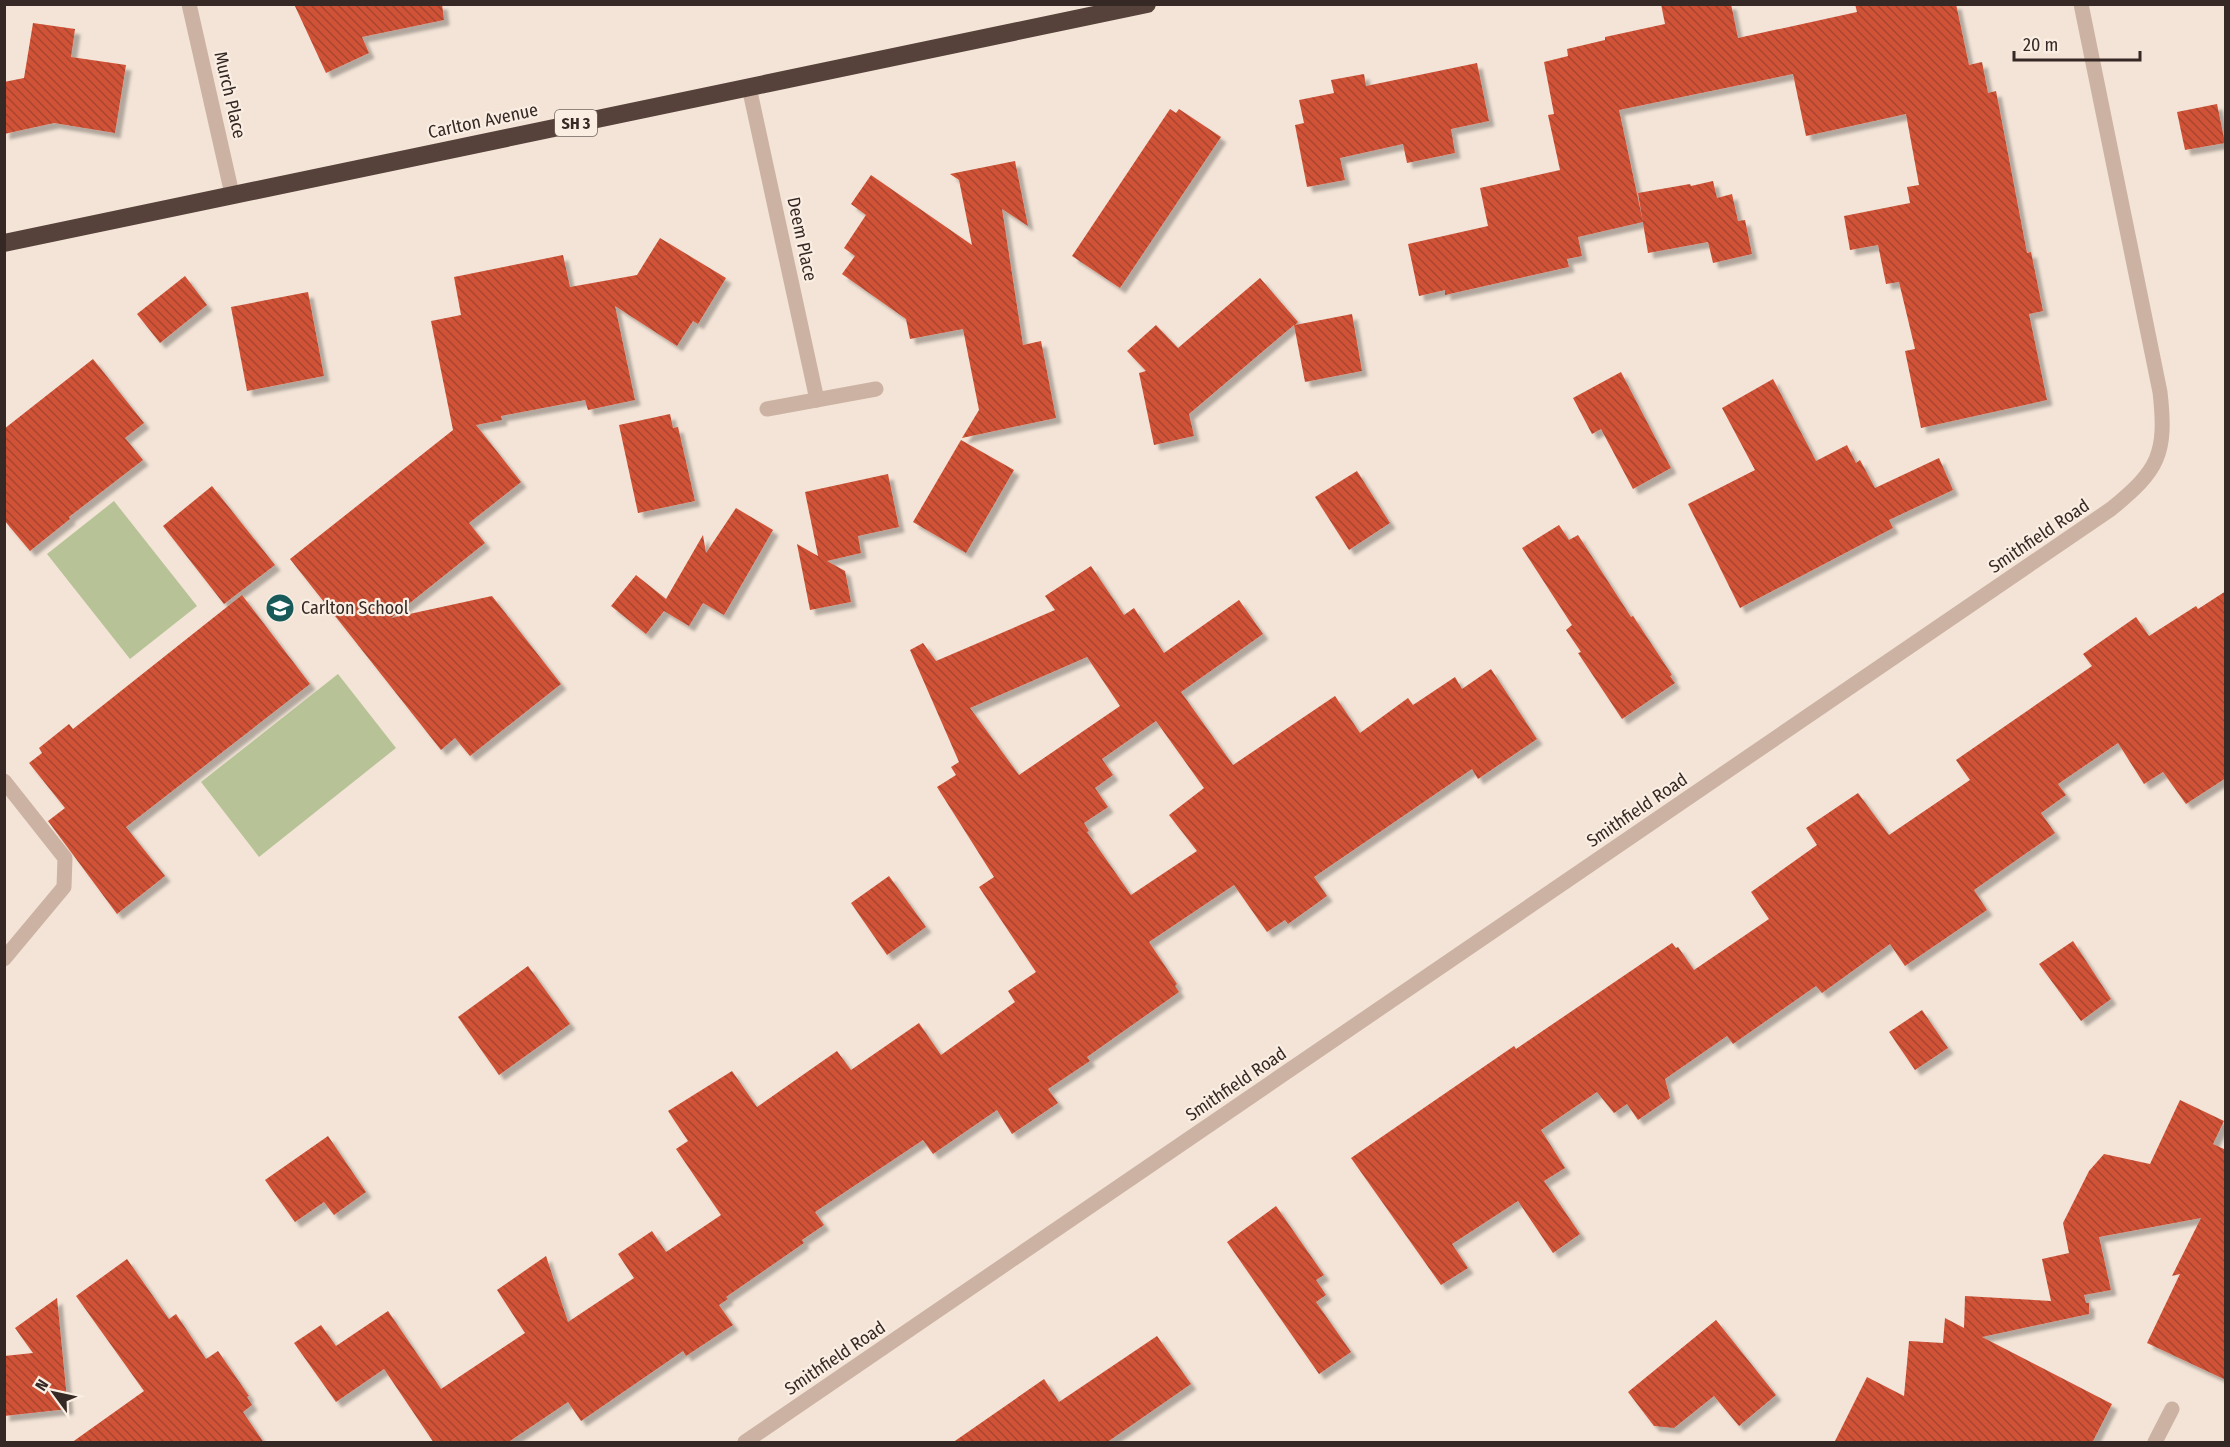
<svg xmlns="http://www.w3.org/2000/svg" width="2230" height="1447" viewBox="0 0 2230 1447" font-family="'Fira Sans Condensed',sans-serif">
<defs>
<pattern id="building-back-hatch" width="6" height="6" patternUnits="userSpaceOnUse" patternTransform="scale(1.5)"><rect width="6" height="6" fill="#d05338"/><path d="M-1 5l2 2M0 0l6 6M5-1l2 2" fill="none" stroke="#aa452f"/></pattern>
<filter id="shadow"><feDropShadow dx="5.5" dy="5.5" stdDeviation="1.5" flood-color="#0004"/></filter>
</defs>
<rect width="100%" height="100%" fill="#f3e4d7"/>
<g fill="#b7c396">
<path d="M 114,501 L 197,606 L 130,659 L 47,554 Z"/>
<path d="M 338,674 L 396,748 L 259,857 L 201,782 Z"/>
</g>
<g fill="url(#building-back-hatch)" fill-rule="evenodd" filter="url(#shadow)">
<path d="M 294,4 L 442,4 L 444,20 L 362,37 L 369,53 L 326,73 Z"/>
<path d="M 1661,4 L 1731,4 L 1738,38 L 1857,12 L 1855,4 L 1956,4 L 1969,65 L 1982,62 L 1988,93 L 1996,91 L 2027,253 L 2031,252 L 2043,311 L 2029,314 L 2047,400 L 1921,428 L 1905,351 L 1915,349 L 1899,282 L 1886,284 L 1878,245 L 1850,250 L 1844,216 L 1910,203 L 1907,187 L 1919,185 L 1906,114 L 1806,136 L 1793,74 L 1619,110 L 1643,222 L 1578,237 L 1582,256 L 1567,259 L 1569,267 L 1445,295 L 1445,290 L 1419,296 L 1408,244 L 1488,226 L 1480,188 L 1560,170 L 1548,115 L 1554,114 L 1544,62 L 1568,56 L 1567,49 L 1605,40 L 1605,37 L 1665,24 Z"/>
<path d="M 33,23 L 75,29 L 71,57 L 126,65 L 115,133 L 54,123 L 4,134 L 4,82 L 24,78 Z"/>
<path d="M 1477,63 L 1489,121 L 1451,129 L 1455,153 L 1407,163 L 1403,144 L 1340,158 L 1345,180 L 1307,187 L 1295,125 L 1304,123 L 1299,100 L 1334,93 L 1331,80 L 1364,74 L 1366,86 Z"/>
<path d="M 2217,104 L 2225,143 L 2185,150 L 2177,112 Z"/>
<path d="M 1170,109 L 1176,113 L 1179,109 L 1221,137 L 1120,288 L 1072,256 Z"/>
<path d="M 1015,161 L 1028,226 L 1002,209 L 1023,345 L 1041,341 L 1056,418 L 962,438 L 979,410 L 963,329 L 910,339 L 906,319 L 842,274 L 855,256 L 844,248 L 866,215 L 851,204 L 871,175 L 972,245 L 959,180 L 950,174 Z"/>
<path d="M 1713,181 L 1717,198 L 1732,194 L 1738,221 L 1745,220 L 1752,254 L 1713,263 L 1708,242 L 1648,253 L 1638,193 L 1690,184 L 1691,186 Z"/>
<path d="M 660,238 L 726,278 L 698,324 L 693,321 L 677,346 L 615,306 L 635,400 L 588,410 L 585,400 L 501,416 L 502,420 L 476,425 L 521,482 L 469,523 L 485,543 L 391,618 L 492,596 L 561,684 L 470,756 L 455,738 L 441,750 L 290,559 L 453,430 L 431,321 L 461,315 L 454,277 L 563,255 L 570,287 L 637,275 Z"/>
<path d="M 185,276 L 207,305 L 160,343 L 137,314 Z"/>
<path d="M 1260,278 L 1298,322 L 1295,325 L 1352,314 L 1362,371 L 1305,382 L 1294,325 L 1189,414 L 1194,436 L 1154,445 L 1139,373 L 1146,371 L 1127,351 L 1156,325 L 1178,348 Z"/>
<path d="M 308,292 L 324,376 L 247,391 L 231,307 Z"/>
<path d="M 93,359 L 144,423 L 125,438 L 143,460 L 69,517 L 70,519 L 30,551 L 4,520 L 4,429 Z"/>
<path d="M 1621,372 L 1671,468 L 1633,489 L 1601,429 L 1592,434 L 1573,398 Z"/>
<path d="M 1773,379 L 1816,461 L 1847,445 L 1856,463 L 1860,460 L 1875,488 L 1939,458 L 1953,490 L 1889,520 L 1893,528 L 1740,608 L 1688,504 L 1755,470 L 1722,408 Z"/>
<path d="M 670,414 L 673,428 L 678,427 L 695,501 L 638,513 L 619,425 Z"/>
<path d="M 961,440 L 1014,470 L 966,553 L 913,522 Z"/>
<path d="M 1357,471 L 1390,523 L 1349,550 L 1315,497 Z"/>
<path d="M 888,474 L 899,527 L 858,536 L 861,553 L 827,561 L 845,571 L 851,602 L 810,610 L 797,544 L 818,556 L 805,492 Z"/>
<path d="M 212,486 L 275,565 L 224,604 L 163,526 Z"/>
<path d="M 736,508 L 773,530 L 724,615 L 703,603 L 689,626 L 664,611 L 646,634 L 611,606 L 636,575 L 666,599 L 703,535 L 706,553 Z"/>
<path d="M 1559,525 L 1569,540 L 1578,535 L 1631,617 L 1633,616 L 1672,675 L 1670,676 L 1675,683 L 1622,719 L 1578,653 L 1581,652 L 1566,630 L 1572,625 L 1522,548 Z"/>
<path d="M 1091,566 L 1124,615 L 1134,608 L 1164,653 L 1239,600 L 1263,634 L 1181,692 L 1233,765 L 1335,696 L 1360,733 L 1408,698 L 1413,705 L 1455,677 L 1462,689 L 1491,669 L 1537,739 L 1478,779 L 1472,769 L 1314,877 L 1327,896 L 1288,924 L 1285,920 L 1267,932 L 1234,885 L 1149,942 L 1177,984 L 1175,986 L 1179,992 L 1087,1057 L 1090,1061 L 1048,1089 L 1058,1103 L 1012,1134 L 997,1110 L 933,1154 L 923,1140 L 815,1212 L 824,1225 L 802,1240 L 804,1243 L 726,1297 L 728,1299 L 719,1305 L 733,1325 L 686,1356 L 683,1351 L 581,1421 L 568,1402 L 507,1443 L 434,1443 L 384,1369 L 336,1402 L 294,1343 L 321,1325 L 336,1346 L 388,1311 L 441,1389 L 525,1333 L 497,1290 L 546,1256 L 568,1322 L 634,1278 L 618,1254 L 652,1231 L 666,1252 L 721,1215 L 676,1149 L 688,1141 L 668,1111 L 732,1071 L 757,1107 L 837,1051 L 851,1070 L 919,1023 L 941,1055 L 1015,1002 L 1008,991 L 1036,972 L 979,887 L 994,877 L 937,787 L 956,775 L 951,767 L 959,762 L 910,650 L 923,643 L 936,661 L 1055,610 L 1045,596 ZM 1087,657 L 1120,706 L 1019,775 L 970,708 ZM 1156,721 L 1204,788 L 1169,815 L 1197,851 L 1131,895 L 1087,832 L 1089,831 L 1084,823 L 1108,807 L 1095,788 L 1113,775 L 1102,759 Z"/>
<path d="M 2226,591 L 2226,778 L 2186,804 L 2163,772 L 2144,784 L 2118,743 L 2058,784 L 2066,795 L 2041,813 L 2055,833 L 1974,890 L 1987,910 L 1905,966 L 1890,944 L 1822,993 L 1816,986 L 1733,1044 L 1727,1036 L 1665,1079 L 1670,1098 L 1638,1120 L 1627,1104 L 1614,1113 L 1597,1092 L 1541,1130 L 1565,1168 L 1544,1181 L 1580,1234 L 1553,1253 L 1518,1201 L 1452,1244 L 1468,1268 L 1441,1285 L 1351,1158 L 1514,1046 L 1516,1049 L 1672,943 L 1676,948 L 1678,947 L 1694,970 L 1769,919 L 1751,892 L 1817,845 L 1806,828 L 1858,793 L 1889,835 L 1970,780 L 1956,760 L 2092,666 L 2083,654 L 2136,617 L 2149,636 L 2196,606 L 2198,609 Z"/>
<path d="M 242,595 L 310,684 L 126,827 L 165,876 L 117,914 L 48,821 L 65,808 L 29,763 L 42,753 L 39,748 L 69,724 L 73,729 Z"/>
<path d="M 889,876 L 926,927 L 887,955 L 851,903 Z"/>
<path d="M 2073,941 L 2111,999 L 2081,1021 L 2039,964 Z"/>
<path d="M 528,966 L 570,1024 L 499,1075 L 458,1017 Z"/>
<path d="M 1922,1010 L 1948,1048 L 1915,1070 L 1889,1032 Z"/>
<path d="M 2180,1100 L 2224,1121 L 2213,1144 L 2226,1150 L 2226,1380 L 2147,1343 L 2180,1274 L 2172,1276 L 2201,1218 L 2099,1237 L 2111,1290 L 2084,1295 L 2086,1303 L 2089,1303 L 2089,1314 L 1982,1337 L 2112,1404 L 2092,1443 L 1834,1443 L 1867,1377 L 1904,1396 L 1909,1341 L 1943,1343 L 1945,1318 L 1964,1328 L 1965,1296 L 2051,1301 L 2042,1259 L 2069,1253 L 2063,1223 L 2089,1171 L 2104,1154 L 2150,1164 Z"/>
<path d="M 328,1136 L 366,1192 L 334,1215 L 324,1202 L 295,1222 L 265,1180 Z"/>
<path d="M 1276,1206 L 1324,1275 L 1316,1280 L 1326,1295 L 1316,1302 L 1351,1352 L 1319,1374 L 1227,1242 Z"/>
<path d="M 127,1259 L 169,1319 L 176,1314 L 206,1359 L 218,1351 L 249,1396 L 247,1397 L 252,1405 L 243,1412 L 264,1443 L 71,1443 L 144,1391 L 76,1296 Z"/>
<path d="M 57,1298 L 68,1409 L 4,1416 L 4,1356 L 33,1353 L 15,1328 Z"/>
<path d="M 1716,1320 L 1776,1395 L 1739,1426 L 1714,1396 L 1674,1428 L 1654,1426 L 1628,1392 Z"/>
<path d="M 1157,1336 L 1191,1384 L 1106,1443 L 952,1443 L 1044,1379 L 1059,1402 Z"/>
</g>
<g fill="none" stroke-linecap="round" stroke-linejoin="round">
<g stroke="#ccb2a2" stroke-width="15">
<path d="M 4,781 L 65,858 L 64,887 L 4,959"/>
<path d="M 2155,1442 L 2172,1409"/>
</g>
<g stroke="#ccb2a2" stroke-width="15">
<path d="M 189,4 L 232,194"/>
<path d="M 749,87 L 817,400"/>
<path d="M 767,409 L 876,389"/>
<path d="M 745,1442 L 2111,509 C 2159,470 2167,454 2160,392 L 2081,4"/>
</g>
<path stroke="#57423b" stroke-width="18" d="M 4,243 L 1147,4"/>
</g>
<defs>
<g id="school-disc" transform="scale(1.5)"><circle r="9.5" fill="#185a5a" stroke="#faeee3"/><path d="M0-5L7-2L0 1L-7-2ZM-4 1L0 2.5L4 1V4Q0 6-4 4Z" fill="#fff"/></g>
</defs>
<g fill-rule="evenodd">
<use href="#school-disc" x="280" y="608"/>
</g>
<g text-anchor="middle" stroke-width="4.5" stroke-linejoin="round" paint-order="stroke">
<rect fill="#faeee3" stroke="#71645e" stroke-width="1.5" x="555" y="110" width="42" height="26" rx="4.5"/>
<g font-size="16" font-weight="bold" fill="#362925">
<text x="576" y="129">SH 3</text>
</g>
<g font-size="18" fill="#362925" stroke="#faeee3">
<text transform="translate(230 95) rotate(77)" y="6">Murch Place</text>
<text transform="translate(483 121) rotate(-12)" y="6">Carlton Avenue</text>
<text transform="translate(802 239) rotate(78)" y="6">Deem Place</text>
<text transform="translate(2039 536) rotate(-34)" y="6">Smithfield Road</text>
<text transform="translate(1637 810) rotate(-34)" y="6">Smithfield Road</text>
<text transform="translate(1236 1084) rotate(-34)" y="6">Smithfield Road</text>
<text transform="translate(835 1358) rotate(-34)" y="6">Smithfield Road</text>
</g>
<g font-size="18" fill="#362925" stroke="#faeee3" text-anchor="start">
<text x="301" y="614">Carlton School</text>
</g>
</g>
<rect width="2230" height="1447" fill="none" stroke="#362925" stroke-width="12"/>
<g transform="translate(54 1393) rotate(303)" stroke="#faeee3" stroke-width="4.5" paint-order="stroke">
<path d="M0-4.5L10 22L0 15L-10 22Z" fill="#362925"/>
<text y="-9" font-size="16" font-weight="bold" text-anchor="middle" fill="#362925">N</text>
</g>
<path d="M2014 51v9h126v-9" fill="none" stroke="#362925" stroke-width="3"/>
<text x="2023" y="51" font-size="18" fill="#362925" stroke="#faeee3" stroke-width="4.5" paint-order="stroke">20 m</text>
</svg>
